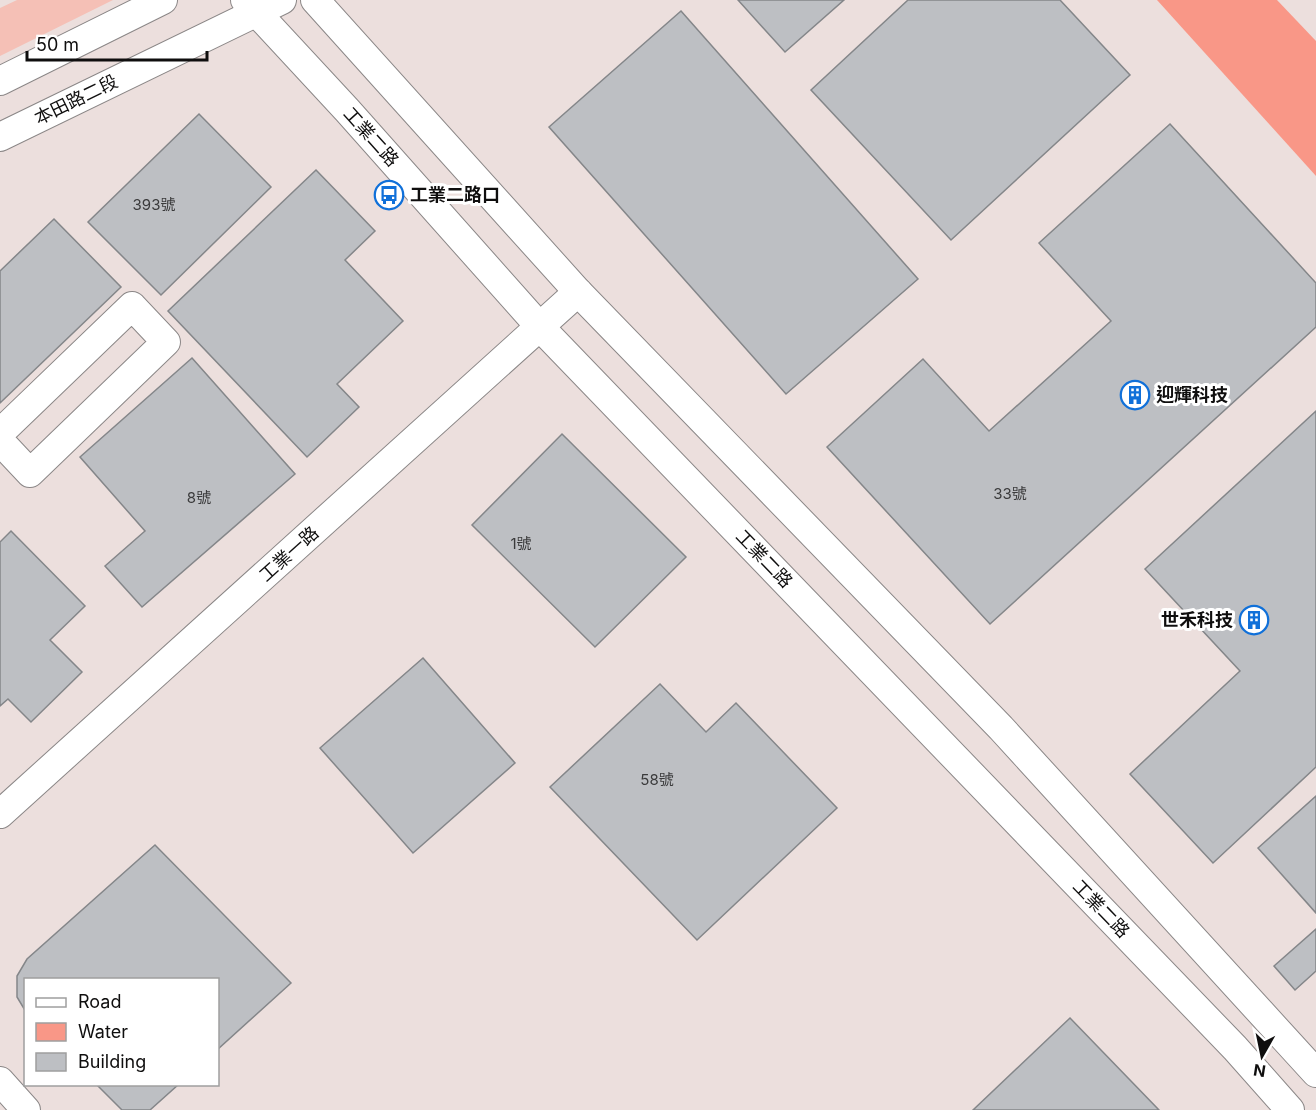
<svg xmlns="http://www.w3.org/2000/svg" width="1316" height="1110" viewBox="0 0 1316 1110" font-family="Inter,'Noto Sans TC',sans-serif">
<rect width="100%" height="100%" fill="#f3eeed"/>
<path fill="#ecdfdd" fill-rule="evenodd" d="M 0,0 L 1316,0 L 1316,1110 L 0,1110 ZM 26,980 L 218,980 L 218,1084 L 26,1084 Z"/>
<path fill="#f5c0b6" d="M 17,0 L 113,0 L 0,56 L 0,8 Z"/>
<path fill="#f99787" d="M 1157,0 L 1277,0 L 1316,41 L 1316,176 Z"/>
<g fill="#bdbfc3" stroke="#848689" stroke-width="1.5">
<path d="M 738,0 L 844,0 L 785,52 Z"/>
<path d="M 908,0 L 1060,0 L 1130,75 L 951,240 L 811,90 Z"/>
<path d="M 681,11 L 918,279 L 786,394 L 549,127 Z"/>
<path d="M 199,114 L 271,187 L 161,295 L 88,222 Z"/>
<path d="M 1170,124 L 1316,283 L 1316,327 L 990,624 L 827,447 L 923,359 L 989,431 L 1111,321 L 1039,243 Z"/>
<path d="M 316,170 L 375,231 L 345,260 L 403,321 L 337,384 L 359,407 L 307,457 L 168,311 Z"/>
<path d="M 54,219 L 121,287 L 0,403 L 0,271 Z"/>
<path d="M 192,358 L 295,474 L 142,607 L 105,566 L 145,531 L 80,457 Z"/>
<path d="M 1316,411 L 1316,767 L 1213,863 L 1130,774 L 1240,671 L 1145,569 Z"/>
<path d="M 562,434 L 686,557 L 595,647 L 472,525 Z"/>
<path d="M 11,531 L 85,606 L 50,640 L 82,672 L 31,722 L 8,699 L 0,706 L 0,542 Z"/>
<path d="M 423,658 L 515,763 L 413,853 L 320,748 Z"/>
<path d="M 660,684 L 706,732 L 736,703 L 837,808 L 697,940 L 550,787 Z"/>
<path d="M 1316,796 L 1316,913 L 1258,848 Z"/>
<path d="M 155,845 L 291,983 L 218,1049 L 218,980 L 26,980 L 26,1012 L 17,997 L 17,976 L 27,959 Z"/>
<path d="M 1316,929 L 1316,971 L 1295,990 L 1274,966 Z"/>
<path d="M 1070,1018 L 1159,1110 L 973,1110 Z"/>
<path d="M 96,1084 L 179,1084 L 150,1110 L 122,1110 Z"/>
</g>
<g fill="none" stroke-linecap="round" stroke-linejoin="round">
<g stroke="#8b8787" stroke-width="30">
<g id="minor">
<path d="M 245,0 L 347,110 L 540,327 L 1235,1048 L 1290,1110"/>
<path d="M 315,0 L 578,292 L 1001,728 L 1316,1073"/>
<path d="M 0,81 L 163,0"/>
<path d="M 0,137 L 282,0"/>
<path d="M 0,433 L 132,306 L 166,342 L 30,473 L 0,441"/>
<path d="M 0,814 L 578,292"/>
<path d="M 0,1081 L 26,1110"/>
</g>
</g>
<use href="#minor" stroke="#fff" stroke-width="28"/>
</g>
<defs>
<g id="bus-ring" transform="scale(1.5)"><circle r="9.5" fill="#fff" stroke="#1070d9" stroke-width="1.5"/><path d="M-5-6H5V4H4V6H2V4H-2V6H-4V4H-5ZM-3.5-4V0h7V-4ZM-3.5 1.2v1.5H-2V1.2ZM2 1.2v1.5H3.5V1.2Z" fill="#1070d9"/></g>
<g id="building-ring" transform="scale(1.5)"><circle r="9.5" fill="#fff" stroke="#1070d9" stroke-width="1.5"/><path d="M-4-6H4V6H1V3H-1V6H-4ZM-2.5-4.3h1.7v1.8h-1.7ZM.8-4.3h1.7v1.8H.8ZM-2.5-1h1.7V.8h-1.7ZM.8-1h1.7V.8H.8Z" fill="#1070d9"/></g>
</defs>
<g fill-rule="evenodd">
<use href="#bus-ring" x="389" y="195"/>
<use href="#building-ring" x="1135" y="395"/>
<use href="#building-ring" x="1254" y="620"/>
</g>
<g text-anchor="middle" stroke-width="6" stroke-linejoin="round" paint-order="stroke">
<g font-size="15" fill="#3a3a3b">
<text x="154" y="210">393號</text>
<text x="1010" y="499">33號</text>
<text x="199" y="503">8號</text>
<text x="521" y="549">1號</text>
<text x="657" y="785">58號</text>
</g>
<g font-size="18" fill="#0f0e0e" stroke="#fff">
<text transform="translate(76 100) rotate(-26)" y="6">本田路二段</text>
<text transform="translate(371 137) rotate(48)" y="6">工業二路</text>
<text transform="translate(289 554) rotate(-42)" y="6">工業一路</text>
<text transform="translate(764 559) rotate(46)" y="6">工業二路</text>
<text transform="translate(1101 909) rotate(46)" y="6">工業二路</text>
</g>
<g font-size="18" font-weight="bold" fill="#0f0e0e" stroke="#fff" text-anchor="start">
<text x="410" y="201">工業二路口</text>
<text x="1156" y="401">迎輝科技</text>
<text x="1233" y="626" text-anchor="end">世禾科技</text>
</g>
</g>
<rect x="24" y="978" width="195" height="108" fill="#ffffff" stroke="#9f9f9f" stroke-width="1.5"/>
<rect x="36" y="998" width="30" height="9" fill="#ffffff" stroke="#9f9f9f" stroke-width="1.5"/>
<text x="78" y="1008" font-size="18" fill="#0f0e0e">Road</text>
<rect x="36" y="1023" width="30" height="18" fill="#f99787" stroke="#9f9f9f" stroke-width="1.5"/>
<text x="78" y="1038" font-size="18" fill="#0f0e0e">Water</text>
<rect x="36" y="1053" width="30" height="18" fill="#bdbfc3" stroke="#9f9f9f" stroke-width="1.5"/>
<text x="78" y="1068" font-size="18" fill="#0f0e0e">Building</text>
<g transform="translate(1262 1056) rotate(189)" stroke="#ffffff" stroke-width="4.5" paint-order="stroke">
<path d="M0-4.5L10 22L0 15L-10 22Z" fill="#0f0e0e"/>
<text y="-9" font-size="16" font-weight="bold" text-anchor="middle" fill="#0f0e0e">N</text>
</g>
<path d="M27 51v9h180v-9" fill="none" stroke="#0f0e0e" stroke-width="3"/>
<text x="36" y="51" font-size="18" fill="#0f0e0e" stroke="#ffffff" stroke-width="4.5" paint-order="stroke">50 m</text>
</svg>
